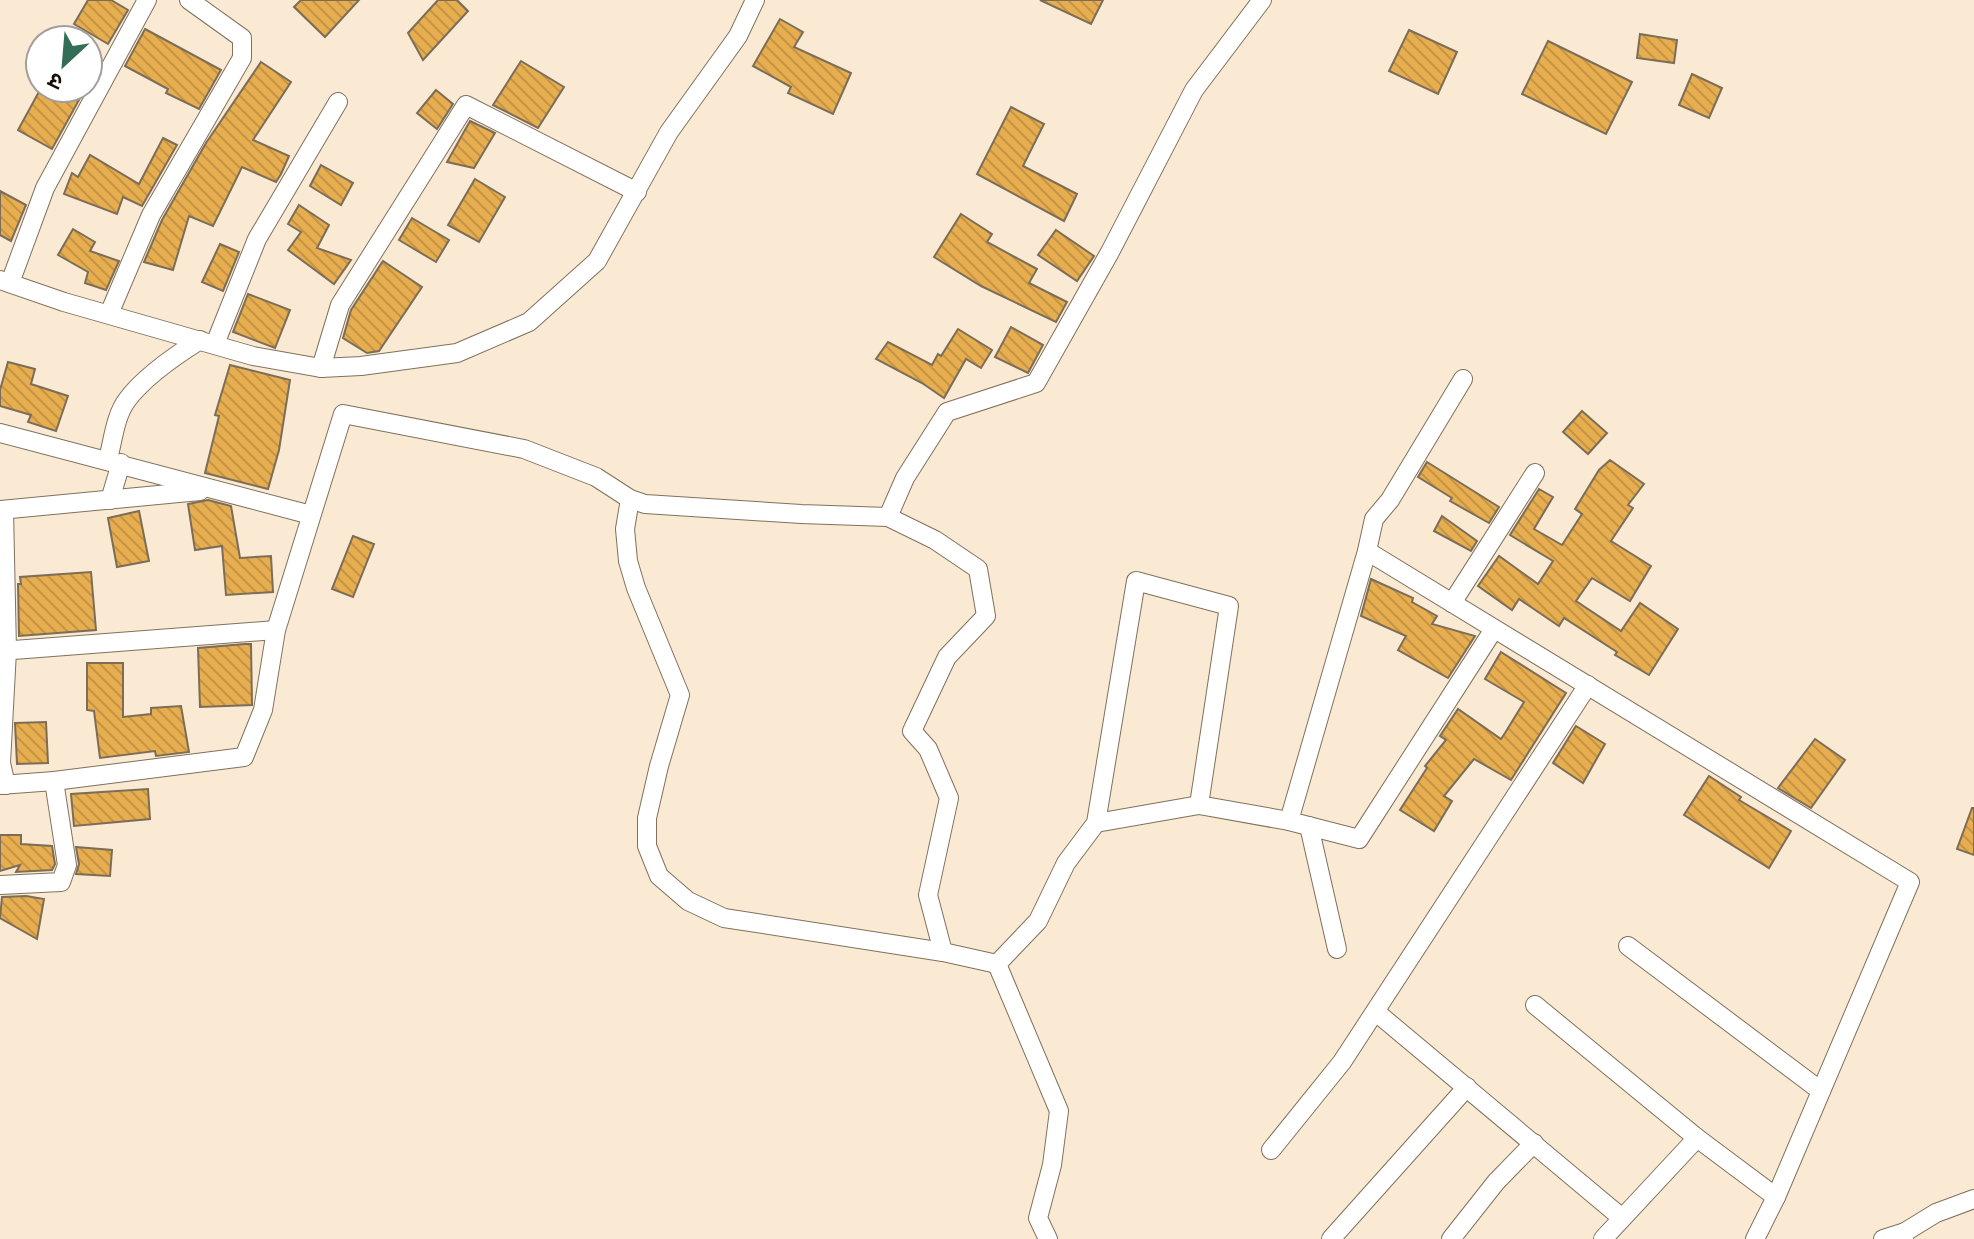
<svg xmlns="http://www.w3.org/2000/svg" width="1974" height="1239" viewBox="0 0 1974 1239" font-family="'Noto Serif','Noto Sans Devanagari',serif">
<defs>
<pattern id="building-back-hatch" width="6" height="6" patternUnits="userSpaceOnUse" patternTransform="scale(2)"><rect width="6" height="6" fill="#e7ae50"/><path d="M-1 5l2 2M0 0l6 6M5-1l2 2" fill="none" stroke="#c59444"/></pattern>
</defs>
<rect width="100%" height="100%" fill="#fbead3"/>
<g fill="url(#building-back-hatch)" stroke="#7b6d58" stroke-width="2">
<path d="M 88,0 L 111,0 L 128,10 L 108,44 L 74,24 Z"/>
<path d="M 301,0 L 359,0 L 325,37 L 294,7 Z"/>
<path d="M 438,0 L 457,0 L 468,11 L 423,60 L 408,33 Z"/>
<path d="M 1040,0 L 1103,0 L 1091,24 Z"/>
<path d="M 780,19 L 803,32 L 794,47 L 851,73 L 833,114 L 788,93 L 791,87 L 753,66 Z"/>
<path d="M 145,29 L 221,70 L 199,109 L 166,93 L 168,89 L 125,66 Z"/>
<path d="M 1409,30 L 1457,52 L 1438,94 L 1389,71 Z"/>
<path d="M 1640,34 L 1677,40 L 1674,63 L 1637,58 Z"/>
<path d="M 1548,41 L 1632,82 L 1606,134 L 1522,94 Z"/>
<path d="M 521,61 L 564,87 L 538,128 L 493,105 Z"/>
<path d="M 261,62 L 291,82 L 253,140 L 289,156 L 281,174 L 276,182 L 242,167 L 213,226 L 189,216 L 173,270 L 144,262 L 162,220 L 206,143 Z"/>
<path d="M 1692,74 L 1722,88 L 1709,118 L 1679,105 Z"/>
<path d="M 41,88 L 85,89 L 52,149 L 18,130 Z"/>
<path d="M 436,90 L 453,104 L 437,129 L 417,113 Z"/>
<path d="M 1011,107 L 1044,124 L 1023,166 L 1077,194 L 1064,221 L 977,174 Z"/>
<path d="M 470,121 L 495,133 L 474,168 L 447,162 Z"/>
<path d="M 163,138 L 177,145 L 142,206 L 123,197 L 117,214 L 64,194 L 72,173 L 78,177 L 90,155 L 139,184 Z"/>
<path d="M 321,165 L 353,183 L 341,205 L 310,186 Z"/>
<path d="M 475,179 L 505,197 L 479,242 L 448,225 Z"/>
<path d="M 0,191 L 26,205 L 11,241 L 0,235 Z"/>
<path d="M 299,205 L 329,225 L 317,248 L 351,260 L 334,284 L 288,250 L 301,232 L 288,224 Z"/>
<path d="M 961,214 L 992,234 L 987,242 L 1037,269 L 1029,283 L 1067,302 L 1056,322 L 981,286 L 934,257 Z"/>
<path d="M 412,218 L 449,240 L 436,262 L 399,240 Z"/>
<path d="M 73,229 L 95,242 L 90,251 L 119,261 L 106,290 L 85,283 L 88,272 L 58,255 Z"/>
<path d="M 1056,230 L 1094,256 L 1077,281 L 1038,255 Z"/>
<path d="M 220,244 L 239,252 L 223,291 L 202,282 Z"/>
<path d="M 383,261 L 422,287 L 379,351 L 367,353 L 343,338 L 351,310 Z"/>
<path d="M 248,294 L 290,310 L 275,348 L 233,332 Z"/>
<path d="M 1011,327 L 1043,345 L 1028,373 L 995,357 Z"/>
<path d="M 958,329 L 992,350 L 981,368 L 966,359 L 944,398 L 922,383 L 876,359 L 888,342 L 932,365 L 938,354 L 941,356 Z"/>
<path d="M 8,362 L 35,369 L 31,384 L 68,396 L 56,431 L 28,422 L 31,415 L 0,406 L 0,390 Z"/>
<path d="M 230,365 L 290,380 L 279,450 L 268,489 L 205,473 L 219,416 L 215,415 Z"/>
<path d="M 1582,411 L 1607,433 L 1588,454 L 1563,432 Z"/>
<path d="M 1610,460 L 1644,484 L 1628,505 L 1633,508 L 1611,541 L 1651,566 L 1630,601 L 1592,578 L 1576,601 L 1621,631 L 1640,603 L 1678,629 L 1649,675 L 1615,655 L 1617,652 L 1564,618 L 1559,626 L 1519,599 L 1512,610 L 1478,586 L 1499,556 L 1538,584 L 1553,561 L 1510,535 L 1539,489 L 1553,497 L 1534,529 L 1562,545 L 1582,514 L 1575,509 L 1599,470 Z"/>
<path d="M 1427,462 L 1499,507 L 1489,523 L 1450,501 L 1452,498 L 1418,477 Z"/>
<path d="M 208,500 L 231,506 L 240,558 L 271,556 L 273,592 L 226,595 L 222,546 L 195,550 L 188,504 Z"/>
<path d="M 139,511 L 149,561 L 117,567 L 108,518 Z"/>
<path d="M 1442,516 L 1477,541 L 1471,551 L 1434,531 Z"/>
<path d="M 353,536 L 374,544 L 353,597 L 332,589 Z"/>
<path d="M 91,572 L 96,630 L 19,636 L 18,584 L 21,584 L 20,577 Z"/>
<path d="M 1371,579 L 1413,598 L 1412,602 L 1437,616 L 1432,624 L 1475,636 L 1448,678 L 1398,650 L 1406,636 L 1361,616 Z"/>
<path d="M 245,644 L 251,644 L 252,705 L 200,707 L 198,648 Z"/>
<path d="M 1501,652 L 1566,693 L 1511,780 L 1474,759 L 1444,796 L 1452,801 L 1434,831 L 1400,810 L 1427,768 L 1425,766 L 1446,740 L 1440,736 L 1458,709 L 1501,739 L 1505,733 L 1524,702 L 1485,679 Z"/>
<path d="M 87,663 L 123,663 L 123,717 L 151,714 L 151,708 L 181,706 L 189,752 L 156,756 L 155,751 L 100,758 L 94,711 L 87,710 Z"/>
<path d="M 46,722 L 48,763 L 17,764 L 15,723 Z"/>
<path d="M 1576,726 L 1605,744 L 1583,783 L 1553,763 Z"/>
<path d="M 1815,739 L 1845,760 L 1811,808 L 1778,788 Z"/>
<path d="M 1709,776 L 1741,797 L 1739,800 L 1791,831 L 1769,868 L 1684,815 Z"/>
<path d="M 148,789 L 150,819 L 74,826 L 71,794 Z"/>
<path d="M 1972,808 L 1974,808 L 1974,855 L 1957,849 Z"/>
<path d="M 0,835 L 21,835 L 21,844 L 52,846 L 55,864 L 52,870 L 16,872 L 20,865 L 0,871 Z"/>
<path d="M 76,847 L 112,850 L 110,876 L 76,874 L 79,864 Z"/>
<path d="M 26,896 L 44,899 L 37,939 L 0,918 L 2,897 Z"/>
</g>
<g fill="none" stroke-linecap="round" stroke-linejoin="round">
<g stroke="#7f715c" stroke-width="20">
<g id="minor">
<path d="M 0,280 L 64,302 L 253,356 L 321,368 L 361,366 L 457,353 L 529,322 L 597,261 L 669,132 L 738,36 L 755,0"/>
<path d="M 10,283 L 45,188 L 147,0"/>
<path d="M 109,314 L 151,215 L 242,58 L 242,38 L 189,0"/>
<path d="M 215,344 L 257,239 L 338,102"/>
<path d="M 321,368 L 340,305 L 466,105 L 637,192"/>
<path d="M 0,433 L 311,515"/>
<path d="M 108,459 C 113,441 115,416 127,400 C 144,377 176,355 200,340"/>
<path d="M 630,499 L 625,529 L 628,561 L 636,588 L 680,695 L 659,766 L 647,818 L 647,846 L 659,876 L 688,901 L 724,918 L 943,952"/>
<path d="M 110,500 L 121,463"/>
<path d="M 0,510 L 200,491"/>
<path d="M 4,510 L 7,651 L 1,763 L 6,785"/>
<path d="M 1367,551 L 1374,519 L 1390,500 L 1463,379"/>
<path d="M 1452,603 L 1535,473"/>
<path d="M 1494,629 L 1359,839 L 1289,821 L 1367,551 L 1910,882 L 1776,1197"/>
<path d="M 0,651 L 276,630"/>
<path d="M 0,785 L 54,781 L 244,757 L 263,710 L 276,630 L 343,414 L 524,449 L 596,477 L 630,499 L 645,504 L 801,514 L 888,517"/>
<path d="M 1096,823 L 1199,805"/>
<path d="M 1309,826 L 1337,949"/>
<path d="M 0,885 L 61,882 L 67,865 L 54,781"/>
<path d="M 1628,946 L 1821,1091"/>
<path d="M 997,964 L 943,952 L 928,895 L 949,798 L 928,749 L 912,731 L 947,657 L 986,616 L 978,569 L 935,540 L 888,517 L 905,478 L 947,412 L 1036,383 L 1110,252 L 1194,90 L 1262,0"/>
<path d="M 1535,1005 L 1697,1138 L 1776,1197 L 1755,1239"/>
<path d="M 1376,1012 L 1622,1218"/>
<path d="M 1271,1150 L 1342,1062 L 1588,685"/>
<path d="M 1905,1232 L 1936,1213 L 1974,1199"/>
<path d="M 1048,1239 L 1038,1218 L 1052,1165 L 1059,1111 L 997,964 L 1038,921 L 1066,863 L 1096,823 L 1136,581 L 1229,606 L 1199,805 L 1289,821"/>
<path d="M 1331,1239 L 1467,1087"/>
<path d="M 1451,1239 L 1496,1182 L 1534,1143"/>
<path d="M 1603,1239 L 1697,1138"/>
<path d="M 1883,1239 L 1905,1232 L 1904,1239"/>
</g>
</g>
<use href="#minor" stroke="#fff" stroke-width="18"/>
</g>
<g transform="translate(64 64) rotate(206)"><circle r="38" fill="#ffffff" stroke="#a19f9c" stroke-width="2"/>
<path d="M0-6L14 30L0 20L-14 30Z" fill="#346e56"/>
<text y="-12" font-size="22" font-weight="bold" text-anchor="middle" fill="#150f08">उ</text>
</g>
</svg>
